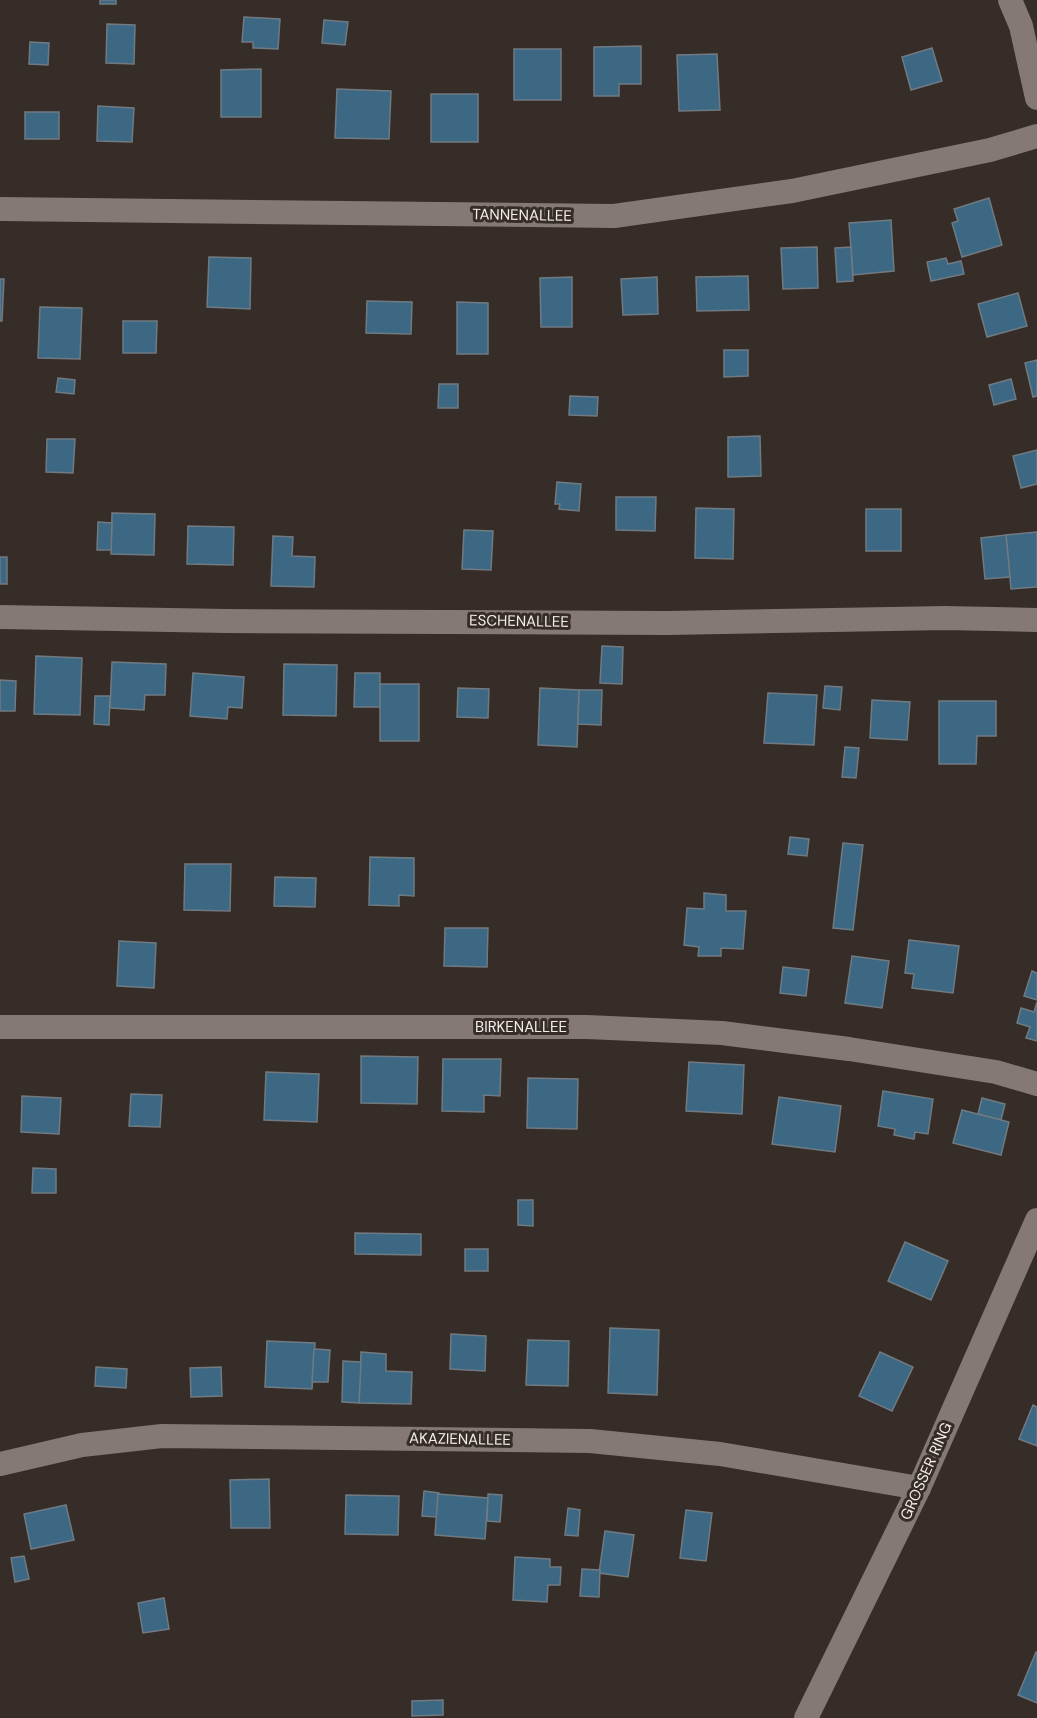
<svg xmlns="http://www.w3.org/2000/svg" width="1037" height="1718" viewBox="0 0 1037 1718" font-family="'DM Sans',sans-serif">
<rect width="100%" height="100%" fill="#362c28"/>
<g fill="#3d6884" stroke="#707a81" stroke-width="1.5">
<rect x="100" y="0" width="16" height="4"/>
<path d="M 244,17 L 280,19 L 278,49 L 253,48 L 253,42 L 242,42 Z"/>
<path d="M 324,20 L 348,22 L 345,45 L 322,43 Z"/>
<path d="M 107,24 L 135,25 L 134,64 L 106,63 Z"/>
<path d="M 30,42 L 49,43 L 48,65 L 29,64 Z"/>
<path d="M 641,46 L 641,84 L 619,84 L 619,96 L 594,96 L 594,47 Z"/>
<path d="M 932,48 L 942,81 L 911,90 L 902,57 Z"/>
<rect x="514" y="49" width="47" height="51"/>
<path d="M 717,54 L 720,110 L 679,111 L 677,55 Z"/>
<path d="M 261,69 L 261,117 L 221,117 L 221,70 Z"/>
<path d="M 337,89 L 391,91 L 389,139 L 335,138 Z"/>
<rect x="431" y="94" width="47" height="48"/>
<path d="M 98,106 L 134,108 L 132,142 L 97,141 Z"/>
<rect x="25" y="112" width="34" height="27"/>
<path d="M 989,198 L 1002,245 L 962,257 L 952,223 L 958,221 L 954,209 Z"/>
<path d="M 891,220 L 894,271 L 853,275 L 849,223 Z"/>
<path d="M 817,247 L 818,288 L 783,289 L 781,248 Z"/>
<path d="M 851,247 L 853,281 L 837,282 L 835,248 Z"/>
<path d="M 209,257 L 251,258 L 250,309 L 207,307 Z"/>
<path d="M 946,258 L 948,264 L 961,261 L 964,274 L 931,281 L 927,262 Z"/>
<path d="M 748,276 L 749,310 L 697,311 L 696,277 Z"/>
<path d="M 572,277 L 572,327 L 541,327 L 540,278 Z"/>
<path d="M 657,277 L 658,314 L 623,315 L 621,279 Z"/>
<path d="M 0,279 L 4,279 L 2,321 L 0,321 Z"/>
<path d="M 1018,293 L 1027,326 L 987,337 L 978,304 Z"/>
<path d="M 367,301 L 412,302 L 411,334 L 366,333 Z"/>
<path d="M 457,302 L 488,303 L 488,354 L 457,354 Z"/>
<path d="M 40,307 L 82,308 L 80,359 L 38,358 Z"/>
<path d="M 123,321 L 157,321 L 156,353 L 123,353 Z"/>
<path d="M 724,350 L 748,350 L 748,376 L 724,377 Z"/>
<path d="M 1037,360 L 1037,396 L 1033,397 L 1025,363 Z"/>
<path d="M 58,378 L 75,380 L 74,394 L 56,392 Z"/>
<path d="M 1011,379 L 1016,399 L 994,405 L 989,385 Z"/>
<path d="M 439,384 L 458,384 L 458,408 L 438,408 Z"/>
<path d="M 570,396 L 598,397 L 597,416 L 569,415 Z"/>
<path d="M 760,436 L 761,476 L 728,477 L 728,437 Z"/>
<path d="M 47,439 L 75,439 L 73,473 L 46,472 Z"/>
<path d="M 1037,450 L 1037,484 L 1021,488 L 1013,456 Z"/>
<path d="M 557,482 L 581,484 L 579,511 L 559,509 L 560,504 L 555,504 Z"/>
<path d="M 616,497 L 656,497 L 655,531 L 616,530 Z"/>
<path d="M 696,508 L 734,509 L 733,559 L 695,558 Z"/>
<rect x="866" y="509" width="35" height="42"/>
<path d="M 112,513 L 155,514 L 154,555 L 111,554 Z"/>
<path d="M 98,522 L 112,523 L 111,550 L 97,550 Z"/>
<path d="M 188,526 L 234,527 L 233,565 L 187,564 Z"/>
<path d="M 464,530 L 493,531 L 491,570 L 462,569 Z"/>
<path d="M 1037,532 L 1037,587 L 1011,589 L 1006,535 Z"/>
<path d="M 1006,535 L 1010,577 L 985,579 L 981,538 Z"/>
<path d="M 273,536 L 293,537 L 292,556 L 315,557 L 314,587 L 271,586 Z"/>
<rect x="0" y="557" width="7" height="27"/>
<path d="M 602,646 L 623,647 L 622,684 L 600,683 Z"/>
<path d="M 36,656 L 82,658 L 80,715 L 34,714 Z"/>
<path d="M 112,662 L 166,664 L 165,695 L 145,695 L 144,710 L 110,708 Z"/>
<path d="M 284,664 L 337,665 L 336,716 L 283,715 Z"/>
<path d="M 193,673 L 244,677 L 242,708 L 228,707 L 227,719 L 190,716 Z"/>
<path d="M 355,673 L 380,673 L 380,707 L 354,707 Z"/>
<path d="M 0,680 L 16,681 L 15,711 L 0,711 Z"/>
<rect x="380" y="684" width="39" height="57"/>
<path d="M 825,686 L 842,687 L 840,710 L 823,708 Z"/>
<path d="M 458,688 L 489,689 L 488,718 L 457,717 Z"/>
<path d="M 540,688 L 579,690 L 577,747 L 538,745 Z"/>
<path d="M 579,690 L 602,690 L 601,725 L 578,724 Z"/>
<path d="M 768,693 L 817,695 L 814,745 L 764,743 Z"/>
<path d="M 95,696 L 110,696 L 109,725 L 94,724 Z"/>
<path d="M 872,700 L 910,702 L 907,740 L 870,738 Z"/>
<path d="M 939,701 L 996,701 L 996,736 L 977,736 L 976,764 L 939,764 Z"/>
<path d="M 845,747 L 859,748 L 856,778 L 842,777 Z"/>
<path d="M 790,837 L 809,839 L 807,856 L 788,854 Z"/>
<path d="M 843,843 L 863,845 L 853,930 L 833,928 Z"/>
<path d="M 370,857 L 414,858 L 414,896 L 399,895 L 399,906 L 369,905 Z"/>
<path d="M 185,864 L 231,864 L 230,911 L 184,910 Z"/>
<path d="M 275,877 L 316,878 L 315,907 L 274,906 Z"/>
<path d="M 704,893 L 726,895 L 726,911 L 746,911 L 743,949 L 721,948 L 721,956 L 698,956 L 699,947 L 684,945 L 687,908 L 704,909 Z"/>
<path d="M 445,928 L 488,928 L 487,967 L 444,966 Z"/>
<path d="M 909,940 L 959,946 L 953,993 L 912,988 L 914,974 L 905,973 Z"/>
<path d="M 119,941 L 156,943 L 154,988 L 117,986 Z"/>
<path d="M 852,956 L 889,961 L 882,1008 L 845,1003 Z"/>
<path d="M 783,967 L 809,970 L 806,996 L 780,993 Z"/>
<path d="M 1032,971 L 1037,973 L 1037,1000 L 1024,996 Z"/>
<path d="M 1037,1002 L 1037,1041 L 1026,1038 L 1030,1027 L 1017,1023 L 1021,1008 L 1034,1012 Z"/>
<path d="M 361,1056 L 418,1057 L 417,1104 L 361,1103 Z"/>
<path d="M 443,1059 L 501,1059 L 500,1096 L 484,1095 L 484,1112 L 442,1111 Z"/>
<path d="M 689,1062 L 744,1065 L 742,1114 L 686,1111 Z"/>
<path d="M 266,1072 L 319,1074 L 317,1122 L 264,1120 Z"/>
<path d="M 528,1078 L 578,1079 L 577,1129 L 527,1128 Z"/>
<path d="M 883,1091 L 933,1099 L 928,1134 L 915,1132 L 914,1139 L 894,1135 L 895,1129 L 878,1126 Z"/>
<path d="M 131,1094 L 162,1095 L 160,1127 L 129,1126 Z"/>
<path d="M 22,1096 L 61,1098 L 59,1134 L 21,1132 Z"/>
<path d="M 779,1097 L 841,1106 L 835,1152 L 772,1144 Z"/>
<path d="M 982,1098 L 1005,1104 L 1001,1120 L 978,1114 Z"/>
<path d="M 962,1110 L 1009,1122 L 1001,1155 L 953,1143 Z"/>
<path d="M 33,1168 L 56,1169 L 56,1193 L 32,1193 Z"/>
<path d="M 518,1200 L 533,1200 L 533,1226 L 518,1225 Z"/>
<path d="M 355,1233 L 421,1234 L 421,1255 L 355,1254 Z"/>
<path d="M 905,1242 L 948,1261 L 931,1300 L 888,1281 Z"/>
<rect x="465" y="1249" width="23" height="22"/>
<path d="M 610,1328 L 659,1330 L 657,1395 L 608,1393 Z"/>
<path d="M 451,1334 L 486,1336 L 485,1371 L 450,1369 Z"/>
<path d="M 528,1340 L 569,1341 L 568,1386 L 526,1385 Z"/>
<path d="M 267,1341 L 315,1343 L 312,1389 L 265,1387 Z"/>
<path d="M 314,1349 L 330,1350 L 328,1382 L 312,1382 Z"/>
<path d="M 361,1352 L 386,1354 L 386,1371 L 412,1372 L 411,1404 L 359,1403 Z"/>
<path d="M 880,1352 L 913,1367 L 892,1411 L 859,1396 Z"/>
<path d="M 343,1361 L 361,1362 L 359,1403 L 342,1402 Z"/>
<path d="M 96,1367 L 127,1369 L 126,1388 L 95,1386 Z"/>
<path d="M 221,1367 L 222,1396 L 191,1397 L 190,1368 Z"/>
<path d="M 1033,1405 L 1037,1407 L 1037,1446 L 1019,1439 Z"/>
<path d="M 269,1479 L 270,1528 L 231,1528 L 230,1480 Z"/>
<path d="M 424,1491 L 439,1493 L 437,1517 L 422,1516 Z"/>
<path d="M 438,1494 L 488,1498 L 485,1539 L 435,1535 Z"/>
<path d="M 488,1494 L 502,1495 L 500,1522 L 487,1521 Z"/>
<path d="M 346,1495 L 399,1496 L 398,1535 L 345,1534 Z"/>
<path d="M 66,1505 L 74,1540 L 31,1549 L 24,1514 Z"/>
<path d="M 568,1508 L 580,1510 L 578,1536 L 565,1535 Z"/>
<path d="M 686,1510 L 712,1513 L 706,1561 L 680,1558 Z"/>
<path d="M 605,1531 L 634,1535 L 628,1577 L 599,1573 Z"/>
<path d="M 24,1556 L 29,1579 L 15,1582 L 11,1558 Z"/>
<path d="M 515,1557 L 550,1559 L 550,1567 L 561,1567 L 560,1585 L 548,1585 L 547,1602 L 513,1600 Z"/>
<path d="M 582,1569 L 600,1570 L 599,1597 L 580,1596 Z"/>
<path d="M 164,1598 L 169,1629 L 143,1633 L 138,1603 Z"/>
<path d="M 1036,1652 L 1037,1652 L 1037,1703 L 1018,1695 Z"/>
<path d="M 443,1700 L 443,1715 L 412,1716 L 412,1701 Z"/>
</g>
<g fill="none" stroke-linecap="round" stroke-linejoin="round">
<g stroke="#847974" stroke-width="24">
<path d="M 1010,0 L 1021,26 L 1037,98"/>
<path d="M 0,209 L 614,216 L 792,191 L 990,150 L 1037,136"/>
<path d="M 0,617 L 226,621 L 668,623 L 945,618 L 1037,620"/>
<path d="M 0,1027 L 587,1027 L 722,1033 L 849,1049 L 996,1072 L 1037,1084"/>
<path d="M 0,1464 L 82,1445 L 162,1436 L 590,1441 L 720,1454 L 919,1488"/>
<path d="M 806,1718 L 919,1488 L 1037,1220"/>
</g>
</g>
<g text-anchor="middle" stroke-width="6" stroke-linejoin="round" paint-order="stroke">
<g font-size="15" fill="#f3edea" stroke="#362c28">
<text transform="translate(522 215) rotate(1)" y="5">TANNENALLEE</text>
<text transform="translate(519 621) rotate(1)" y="5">ESCHENALLEE</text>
<text x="521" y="1032">BIRKENALLEE</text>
<text transform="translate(460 1439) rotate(1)" y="5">AKAZIENALLEE</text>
<text transform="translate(926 1471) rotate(-66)" y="5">GROSSER RING</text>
</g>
</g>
</svg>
